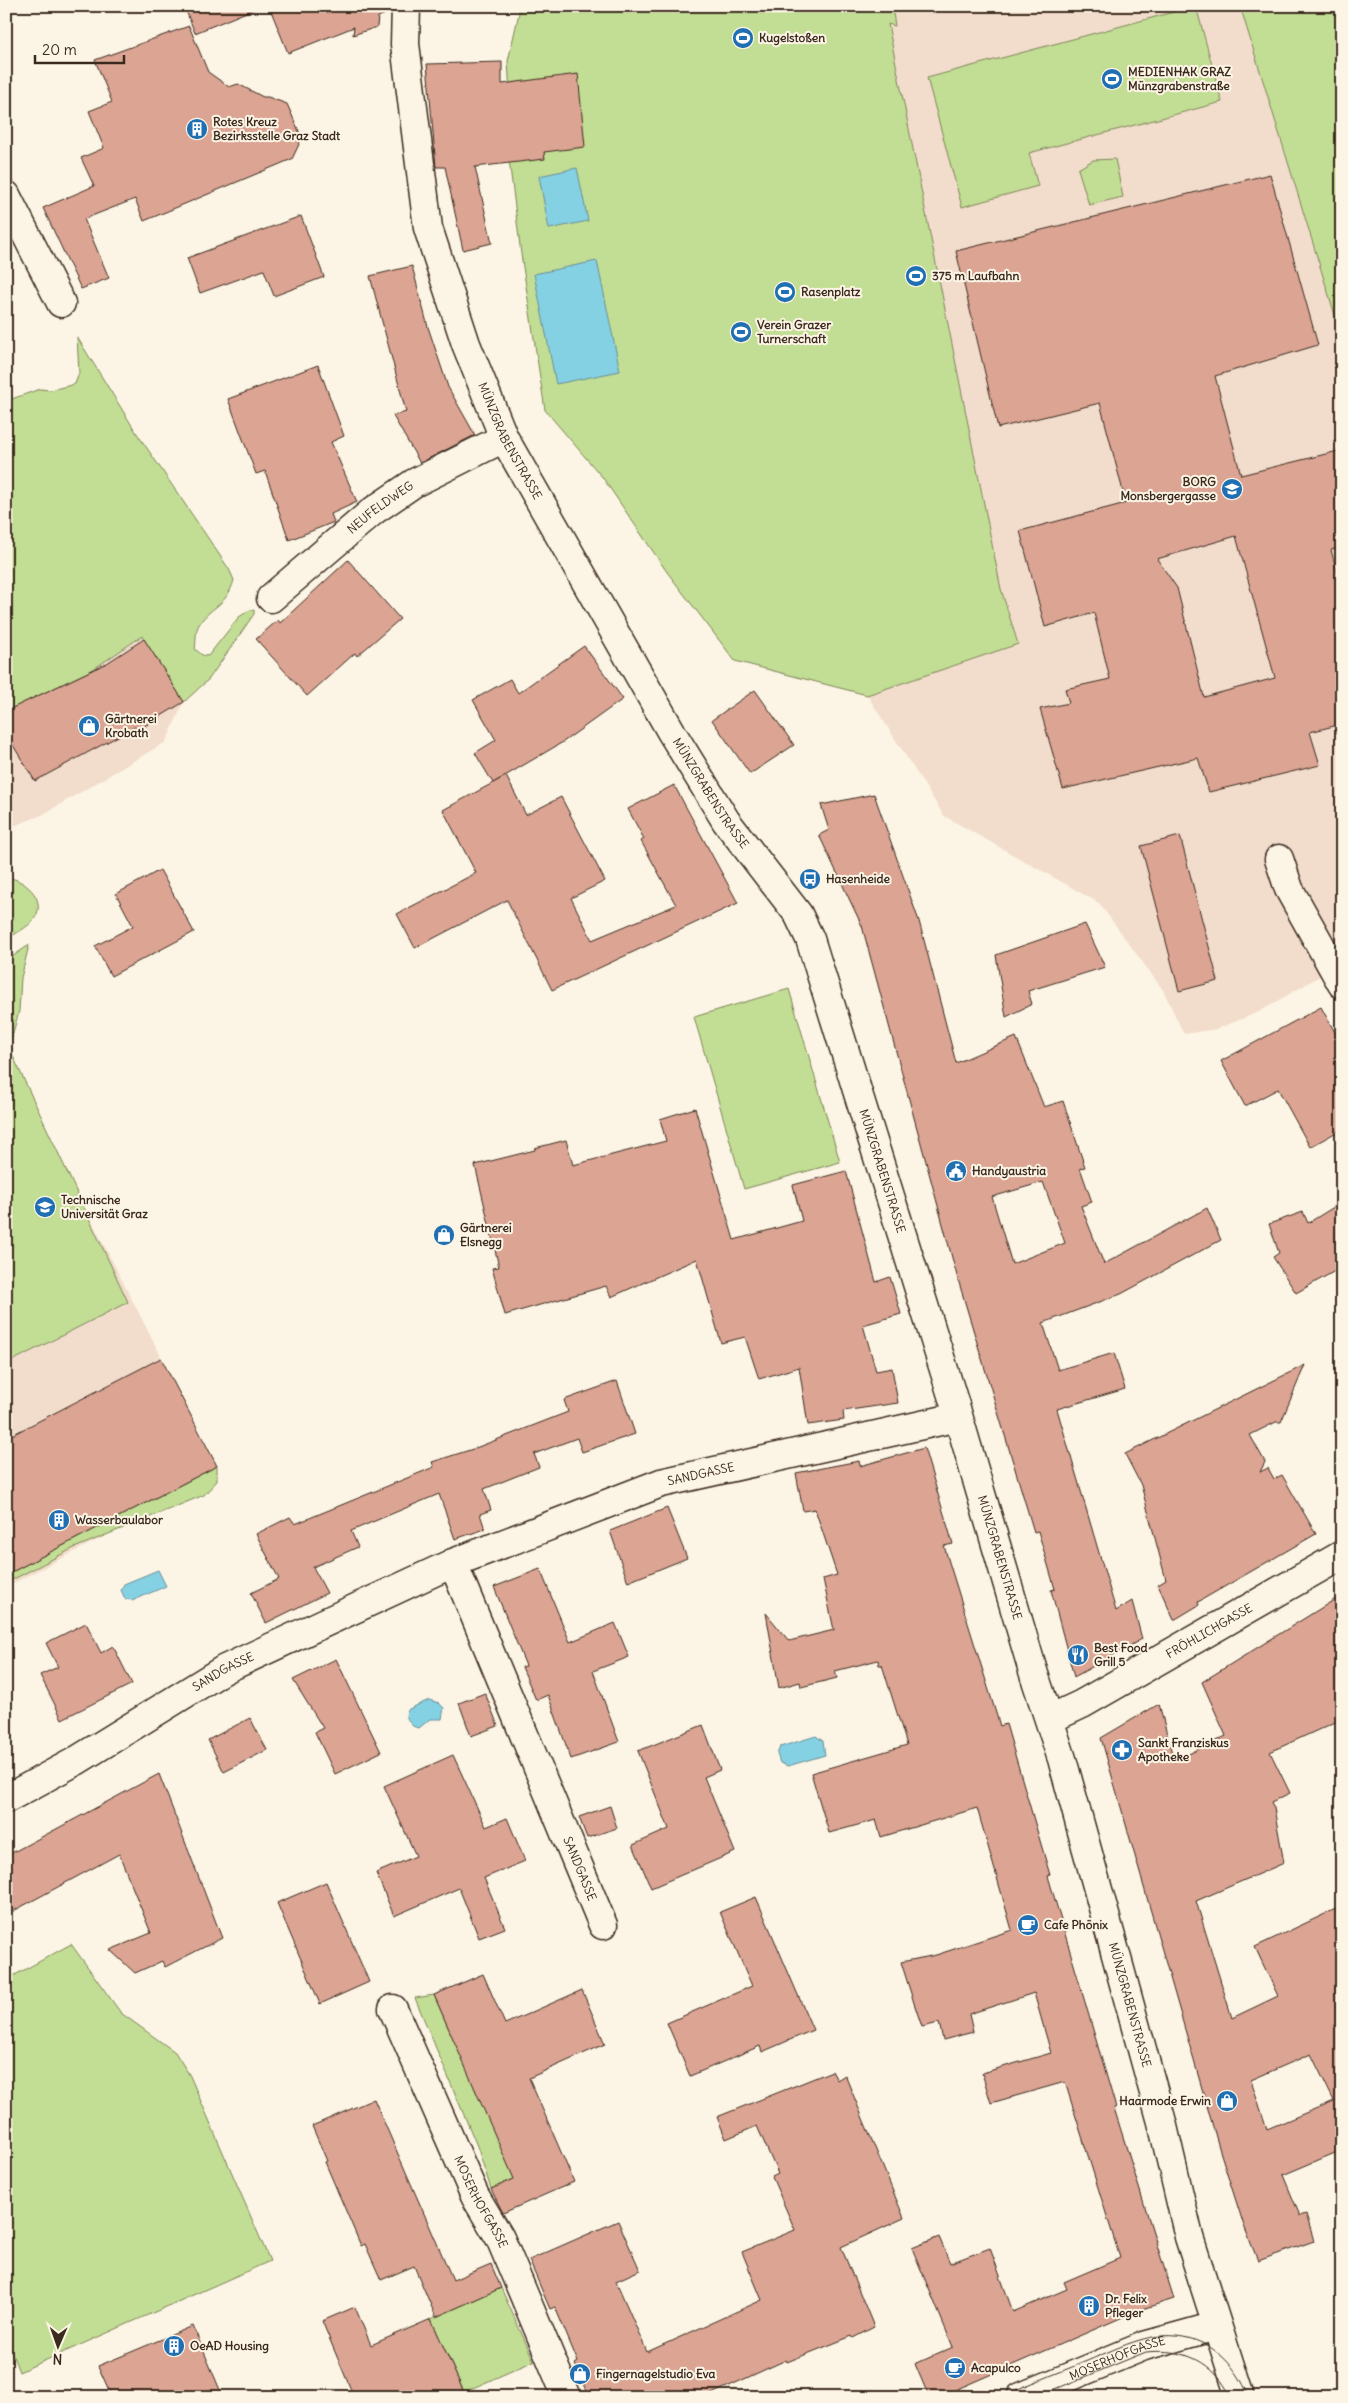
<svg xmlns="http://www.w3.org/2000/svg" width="1348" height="2403" viewBox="0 0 1348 2403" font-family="Delius,sans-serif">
<rect width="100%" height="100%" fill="#fcf5e5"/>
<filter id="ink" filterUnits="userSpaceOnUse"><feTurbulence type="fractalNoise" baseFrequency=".02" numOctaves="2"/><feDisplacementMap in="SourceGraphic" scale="10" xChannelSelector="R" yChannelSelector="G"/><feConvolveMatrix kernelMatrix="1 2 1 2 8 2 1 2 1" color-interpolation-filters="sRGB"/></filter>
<g filter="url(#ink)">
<g fill="#f2ddcc">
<path d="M 893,6 L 1240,6 L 1342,338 L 1342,963 L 1259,1012 L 1217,1029 L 1184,1034 L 1163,990 L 1099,903 L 944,816 L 867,695 L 1018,644 L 1001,589 L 888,24 L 895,26 Z"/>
<path d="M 143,636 L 184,702 L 166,742 L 42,815 L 6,829 L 6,711 L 92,670 Z"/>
<path d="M 6,1053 L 217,1466 L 202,1486 L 6,1587 Z"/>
</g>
<g fill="#c2dd94" stroke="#7e8459">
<path d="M 519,6 L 892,6 L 895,26 L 888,24 L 1001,589 L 1018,644 L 867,695 L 735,661 L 667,572 L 603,478 L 545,410 L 521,254 L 505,128 L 512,127 L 508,61 L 519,13 Z"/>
<path d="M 1196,6 L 1222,102 L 1029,153 L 1038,186 L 962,207 L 927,78 Z"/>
<path d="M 1240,6 L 1342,6 L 1342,338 Z"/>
<path d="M 1115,159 L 1123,197 L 1089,205 L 1078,169 L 1093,160 Z"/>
<path d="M 77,337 L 136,432 L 229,569 L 234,580 C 227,606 211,606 200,623 C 194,631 197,641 195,649 L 202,655 L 208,656 L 239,617 L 250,610 L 254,610 L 254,614 L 209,679 L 184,702 L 142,636 L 92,670 L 6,711 L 6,401 L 40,389 L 51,390 L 75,384 L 79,373 Z"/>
<path d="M 6,877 C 24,879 47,898 35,918 C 29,927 15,934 6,939 Z"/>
<path d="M 29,945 L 21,978 L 19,1011 L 10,1044 L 12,1054 L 128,1302 L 6,1364 L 6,961 Z"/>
<path d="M 789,989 L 840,1162 L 744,1189 L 694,1017 Z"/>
<path d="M 217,1466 L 217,1481 L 204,1495 L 72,1549 L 6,1583 L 6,1575 Z"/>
<path d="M 71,1944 L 121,2013 L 175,2052 L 190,2076 L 270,2261 L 19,2372 L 6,2338 L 6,1980 Z"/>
<path d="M 434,1995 L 472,2081 L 556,2161 L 491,2189 L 477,2146 L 415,1998 Z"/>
<path d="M 501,2288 L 534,2361 L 464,2392 L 431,2319 Z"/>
</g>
<g fill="#85d1e4" stroke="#678e95">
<path d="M 577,168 L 588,221 L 549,229 L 539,176 Z"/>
<path d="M 597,261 L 620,371 L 556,384 L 534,274 Z"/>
<path d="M 158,1570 L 166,1586 L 132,1601 L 130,1599 L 125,1599 L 121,1590 L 124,1584 Z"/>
<path d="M 429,1700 L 439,1703 L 444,1708 L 442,1719 L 430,1719 L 419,1728 C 411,1727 408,1722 406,1714 L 409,1709 Z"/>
<path d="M 816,1736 L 823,1741 L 825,1755 L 788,1766 L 780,1763 L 777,1754 L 780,1747 Z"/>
</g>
<g fill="#dba493" stroke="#3b2a1e" fill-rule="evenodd">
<path d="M 184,6 L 258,6 L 259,7 L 195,33 Z"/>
<path d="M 269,6 L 390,6 L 390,12 L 378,17 L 377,27 L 353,35 L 354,27 L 288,53 Z"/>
<path d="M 189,26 L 208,72 L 229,87 L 238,84 L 263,97 L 268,97 L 287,104 L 302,138 L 292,159 L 144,221 L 135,199 L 84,219 L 109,278 L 81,289 L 43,208 L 94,186 L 81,158 L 104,148 L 89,111 L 112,102 L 95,60 Z"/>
<path d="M 502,62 L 502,84 L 578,74 L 585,147 L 544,152 L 545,159 L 475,167 L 492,243 L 463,250 L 445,167 L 436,167 L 427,64 Z"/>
<path d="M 1270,174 L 1318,345 L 1215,376 L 1241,475 L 1342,450 L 1342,547 L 1331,550 L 1342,589 L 1342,724 L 1310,732 L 1320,765 L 1209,792 L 1198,758 L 1063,789 L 1040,709 L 1069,703 L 1065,689 L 1110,679 L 1094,613 L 1045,627 L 1020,531 L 1126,503 L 1100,403 L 998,428 L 956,251 ZM 1236,536 L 1275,678 L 1204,697 L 1177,588 L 1157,559 Z"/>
<path d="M 301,216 L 324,277 L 274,296 L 264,270 L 200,293 L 187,258 Z"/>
<path d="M 412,266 L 428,327 L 448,387 L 475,435 L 420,463 L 393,416 L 406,412 L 370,276 Z"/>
<path d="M 318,365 L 344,436 L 331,442 L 357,502 L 331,514 L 334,522 L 289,540 L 265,471 L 256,474 L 228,399 Z"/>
<path d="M 348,560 L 400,619 L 357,656 L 355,653 L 307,696 L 256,639 L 278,620 L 280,623 Z"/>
<path d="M 144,639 L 184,702 L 138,730 L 135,727 L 35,781 L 6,734 L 6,711 L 107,663 Z"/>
<path d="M 584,646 L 623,699 L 563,742 L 493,783 L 475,753 L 496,740 L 473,700 L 510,679 L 518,693 Z"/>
<path d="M 755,690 L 794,745 L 750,774 L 712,720 Z"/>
<path d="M 506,776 L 526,815 L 561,797 L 605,881 L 571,898 L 592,940 L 676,905 L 641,841 L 644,839 L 628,809 L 674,785 L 738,903 L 552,990 L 507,900 L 415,948 L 397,914 L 476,873 L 443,810 Z"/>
<path d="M 874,794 L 919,921 L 956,1063 L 1016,1037 L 1044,1107 L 1063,1101 L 1085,1167 L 1080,1168 L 1092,1202 L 1081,1206 L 1104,1264 L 1207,1208 L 1221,1240 L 1121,1294 L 1043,1323 L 1058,1370 L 1114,1353 L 1125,1389 L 1057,1409 L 1116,1611 L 1132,1601 L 1142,1639 L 1074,1677 L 1051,1590 L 1055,1589 L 1038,1531 L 1034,1532 L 957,1276 L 862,926 L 819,835 L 829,830 L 821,805 ZM 1043,1182 L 1065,1243 L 1012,1264 L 992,1197 Z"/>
<path d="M 1180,836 L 1218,981 L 1179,991 L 1141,846 Z"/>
<path d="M 160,870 L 194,932 L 111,976 L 95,946 L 133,926 L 116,894 Z"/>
<path d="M 1085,924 L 1105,967 L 1028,991 L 1032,1004 L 1006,1017 L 996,955 Z"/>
<path d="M 1321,1007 L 1342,1045 L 1342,1129 L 1310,1147 L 1278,1089 L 1245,1106 L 1221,1061 Z"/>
<path d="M 695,1108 L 734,1240 L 802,1221 L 793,1185 L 846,1171 L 876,1282 L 890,1277 L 901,1314 L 863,1325 L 876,1371 L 892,1368 L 898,1403 L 843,1411 L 844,1420 L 808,1425 L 799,1367 L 759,1379 L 745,1337 L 721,1343 L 697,1259 L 611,1297 L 606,1286 L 505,1315 L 492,1268 L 499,1267 L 475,1165 L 535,1150 L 535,1148 L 566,1140 L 573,1165 L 666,1141 L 660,1119 Z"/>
<path d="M 1342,1202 L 1342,1267 L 1296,1293 L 1273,1257 L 1279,1253 L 1269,1224 L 1303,1212 L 1308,1223 Z"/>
<path d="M 161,1358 L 217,1466 L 6,1575 L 6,1438 Z"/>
<path d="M 1305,1365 L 1281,1422 L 1276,1422 L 1250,1435 L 1265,1462 L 1260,1472 L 1268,1468 L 1274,1479 L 1282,1475 L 1316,1534 L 1198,1602 L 1199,1605 L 1174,1620 L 1158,1585 L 1166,1580 L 1141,1485 L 1125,1454 Z"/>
<path d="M 617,1381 L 635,1434 L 582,1452 L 577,1438 L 534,1454 L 539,1467 L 484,1489 L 491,1510 L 480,1514 L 485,1529 L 455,1539 L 439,1494 L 351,1531 L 358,1547 L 313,1567 L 327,1593 L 266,1623 L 251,1593 L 279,1579 L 256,1534 L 290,1517 L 295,1524 L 434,1467 L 432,1462 L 473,1449 L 568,1412 L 564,1400 Z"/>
<path d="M 924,1448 L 953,1544 L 944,1546 L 1000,1726 L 1006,1724 L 1050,1875 L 1048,1876 L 1116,2108 L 1114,2108 L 1174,2299 L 1139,2310 L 939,2397 L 929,2397 L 915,2364 L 953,2347 L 912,2248 L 939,2237 L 950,2263 L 990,2248 L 1013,2312 L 1067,2289 L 1064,2282 L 1120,2258 L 1065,2082 L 991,2103 L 982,2073 L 1051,2053 L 1034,1993 L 969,2014 L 973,2032 L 943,2040 L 939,2023 L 922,2027 L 914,2003 L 901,1962 L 936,1955 L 1012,1930 L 977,1808 L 881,1837 L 876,1820 L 829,1833 L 811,1773 L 907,1745 L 882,1665 L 879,1665 L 878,1660 L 835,1671 L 837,1678 L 801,1687 L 800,1682 L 779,1688 L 766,1613 L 789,1641 L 834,1630 L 823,1579 L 837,1575 L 815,1509 L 803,1511 L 796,1473 L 859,1461 L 860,1466 Z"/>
<path d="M 667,1508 L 687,1558 L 628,1582 L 610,1531 Z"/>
<path d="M 540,1569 L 570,1642 L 615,1623 L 629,1657 L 593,1671 L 619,1742 L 571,1759 L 548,1695 L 536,1700 L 522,1667 L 526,1666 L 494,1587 Z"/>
<path d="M 1342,1595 L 1342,1719 L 1270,1752 L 1290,1793 L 1271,1802 L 1274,1808 L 1284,1863 L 1196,1901 L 1232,2018 L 1278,1996 L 1255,1947 L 1342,1906 L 1342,2150 L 1283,2175 L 1300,2216 L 1306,2214 L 1314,2241 L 1258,2261 L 1244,2226 L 1220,2151 L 1101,1738 L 1159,1704 L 1174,1761 L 1226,1736 L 1202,1682 ZM 1311,2054 L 1334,2101 L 1267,2129 L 1251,2080 Z"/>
<path d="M 86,1623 L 101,1653 L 113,1646 L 132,1684 L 62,1719 L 40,1675 L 58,1667 L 46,1643 Z"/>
<path d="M 336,1659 L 381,1752 L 335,1774 L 315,1732 L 323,1728 L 293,1680 Z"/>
<path d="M 485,1693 L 498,1726 L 471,1736 L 459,1703 Z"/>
<path d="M 250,1718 L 267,1750 L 224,1772 L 208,1740 Z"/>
<path d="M 703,1725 L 720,1770 L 704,1777 L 735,1852 L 651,1888 L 633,1845 L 669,1829 L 638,1751 Z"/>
<path d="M 453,1755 L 486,1827 L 507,1818 L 525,1861 L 484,1878 L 505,1928 L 479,1938 L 459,1888 L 394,1916 L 376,1873 L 416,1856 L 384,1786 Z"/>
<path d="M 159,1774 L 222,1938 L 165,1967 L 162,1961 L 135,1973 L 110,1950 L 151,1933 L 119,1854 L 6,1915 L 6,1856 Z"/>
<path d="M 610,1806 L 617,1828 L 587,1838 L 579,1817 Z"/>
<path d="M 326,1882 L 369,1982 L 320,2004 L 277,1903 Z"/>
<path d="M 756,1897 L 813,2030 L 762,2052 L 760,2046 L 690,2076 L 667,2023 L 752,1986 L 720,1912 Z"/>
<path d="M 483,1974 L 505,2024 L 582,1990 L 605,2044 L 529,2078 L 574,2182 L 503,2213 L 491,2189 L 514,2179 L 434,1995 Z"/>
<path d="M 832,2071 L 837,2080 L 845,2075 L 904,2218 L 841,2247 L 874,2327 L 853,2338 L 852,2336 L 787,2362 L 786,2360 L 705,2397 L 590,2397 L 575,2364 L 578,2362 L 555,2307 L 550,2309 L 529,2260 L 618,2221 L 640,2270 L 616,2281 L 647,2352 L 762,2300 L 742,2252 L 795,2230 L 772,2177 L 778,2174 L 757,2126 L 726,2139 L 717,2117 Z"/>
<path d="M 374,2099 L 453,2280 L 491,2264 L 501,2288 L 436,2317 L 414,2266 L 381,2280 L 365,2244 L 361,2246 L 325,2162 L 327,2161 L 312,2126 Z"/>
<path d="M 355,2307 L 371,2345 L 431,2319 L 466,2397 L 354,2397 L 322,2321 Z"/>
<path d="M 193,2326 L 223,2397 L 112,2397 L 98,2366 Z"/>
</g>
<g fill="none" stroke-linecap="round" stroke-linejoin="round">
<g stroke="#3b2a1e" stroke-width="31">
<g id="street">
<path d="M 6,195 L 61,303"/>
<path id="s1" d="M 271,598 L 373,511 L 414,483 L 504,438"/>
<path d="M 1279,859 L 1289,889 L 1342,984"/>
<path id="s2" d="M 453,1563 L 603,1925"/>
<path id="s3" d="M 6,1799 L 76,1761 L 225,1669 L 453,1563 L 661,1483 L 958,1417"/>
<path id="s4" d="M 393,2009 L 475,2196 L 500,2238 L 567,2397"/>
</g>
</g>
<g stroke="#3b2a1e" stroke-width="31">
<g id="secondary">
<path id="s5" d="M 406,6 L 405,44 L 428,228 L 466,344 L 504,438 L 672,733 L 726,821 L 798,914 L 810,939 L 955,1405 L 1033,1671 L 1062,1759 L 1162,2122 L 1189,2237 L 1240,2397"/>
<path id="s6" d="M 1050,1719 L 1082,1704 L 1342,1555"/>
<path id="s7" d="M 1021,2397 L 1144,2346 L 1216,2326"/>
</g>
</g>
<use href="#street" stroke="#fcf5e5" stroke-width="28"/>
<use href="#secondary" stroke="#fcf5e5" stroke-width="28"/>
<g stroke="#3b2a1e" stroke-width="1">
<path d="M 998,2397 C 1028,2385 1057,2373 1087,2361 C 1104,2354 1122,2345 1140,2340 C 1190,2325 1231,2350 1249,2397"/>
<path d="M 1036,2397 L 1146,2352 C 1184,2348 1214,2361 1231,2397"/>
</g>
</g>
</g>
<defs>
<g id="stadium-disc" transform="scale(1.125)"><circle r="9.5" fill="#1f6fb2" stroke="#fcf5e5"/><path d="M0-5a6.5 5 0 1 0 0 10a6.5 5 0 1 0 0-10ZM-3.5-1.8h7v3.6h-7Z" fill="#fff"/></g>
<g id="building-disc" transform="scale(1.125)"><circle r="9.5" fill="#1f6fb2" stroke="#fcf5e5"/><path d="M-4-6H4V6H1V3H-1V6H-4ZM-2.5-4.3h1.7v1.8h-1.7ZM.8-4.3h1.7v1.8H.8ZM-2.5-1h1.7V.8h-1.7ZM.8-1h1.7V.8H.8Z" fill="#fff"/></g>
<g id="school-disc" transform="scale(1.125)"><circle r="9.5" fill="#1f6fb2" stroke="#fcf5e5"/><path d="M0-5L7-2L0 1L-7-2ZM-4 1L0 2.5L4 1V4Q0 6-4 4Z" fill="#fff"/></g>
<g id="shop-disc" transform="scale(1.125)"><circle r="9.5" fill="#1f6fb2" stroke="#fcf5e5"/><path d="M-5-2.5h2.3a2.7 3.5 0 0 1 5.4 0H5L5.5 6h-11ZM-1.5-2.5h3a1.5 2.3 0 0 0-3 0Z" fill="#fff"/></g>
<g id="bus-disc" transform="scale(1.125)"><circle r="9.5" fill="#1f6fb2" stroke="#fcf5e5"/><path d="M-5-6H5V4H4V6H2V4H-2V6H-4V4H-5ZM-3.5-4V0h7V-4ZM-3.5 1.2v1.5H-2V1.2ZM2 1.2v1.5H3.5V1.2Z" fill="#fff"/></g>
<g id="civic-disc" transform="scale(1.125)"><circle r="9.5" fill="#1f6fb2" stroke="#fcf5e5"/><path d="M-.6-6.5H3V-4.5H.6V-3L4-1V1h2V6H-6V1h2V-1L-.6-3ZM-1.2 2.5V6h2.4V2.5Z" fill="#fff"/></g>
<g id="university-disc" transform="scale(1.125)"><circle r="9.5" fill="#1f6fb2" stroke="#fcf5e5"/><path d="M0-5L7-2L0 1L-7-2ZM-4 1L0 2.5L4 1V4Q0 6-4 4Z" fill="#fff"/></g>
<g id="restaurant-disc" transform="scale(1.125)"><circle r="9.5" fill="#1f6fb2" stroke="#fcf5e5"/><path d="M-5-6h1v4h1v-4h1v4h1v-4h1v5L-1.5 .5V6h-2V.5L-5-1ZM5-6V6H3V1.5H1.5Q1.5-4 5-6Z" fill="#fff"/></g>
<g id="pharmacy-disc" transform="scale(1.125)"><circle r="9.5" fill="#1f6fb2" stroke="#fcf5e5"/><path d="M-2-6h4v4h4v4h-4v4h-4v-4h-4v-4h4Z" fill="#fff"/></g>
<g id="cafe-disc" transform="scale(1.125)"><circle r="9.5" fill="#1f6fb2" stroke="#fcf5e5"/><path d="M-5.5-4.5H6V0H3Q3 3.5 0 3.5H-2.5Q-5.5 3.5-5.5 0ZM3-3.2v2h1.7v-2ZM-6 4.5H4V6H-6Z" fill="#fff"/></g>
</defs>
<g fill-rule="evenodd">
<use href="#stadium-disc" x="743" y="38"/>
<use href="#stadium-disc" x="1112" y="79"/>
<use href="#building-disc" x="197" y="129"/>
<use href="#stadium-disc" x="916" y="276"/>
<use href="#stadium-disc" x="785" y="292"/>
<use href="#stadium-disc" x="741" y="332"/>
<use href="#school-disc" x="1232" y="489"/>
<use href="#shop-disc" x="89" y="726"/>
<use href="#bus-disc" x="810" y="879"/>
<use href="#civic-disc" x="956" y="1171"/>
<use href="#university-disc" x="45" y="1207"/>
<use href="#shop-disc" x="444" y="1235"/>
<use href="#building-disc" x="59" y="1520"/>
<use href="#restaurant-disc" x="1078" y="1655"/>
<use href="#pharmacy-disc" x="1122" y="1750"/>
<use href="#cafe-disc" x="1028" y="1925"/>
<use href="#shop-disc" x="1227" y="2101"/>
<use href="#building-disc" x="1089" y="2306"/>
<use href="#building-disc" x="174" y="2346"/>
<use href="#cafe-disc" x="955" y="2368"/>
<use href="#shop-disc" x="580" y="2374"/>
</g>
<g text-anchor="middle" stroke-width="4" stroke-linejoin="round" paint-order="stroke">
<g font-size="12" font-weight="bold" fill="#3b2a1e" stroke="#fcf5e5" text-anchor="start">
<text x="759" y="42">Kugelstoßen</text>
<text x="1128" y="76">MEDIENHAK GRAZ<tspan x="1128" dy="14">Münzgrabenstraße</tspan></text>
<text x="213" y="126">Rotes Kreuz<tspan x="213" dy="14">Bezirksstelle Graz Stadt</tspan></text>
<text x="932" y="280">375 m Laufbahn</text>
<text x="801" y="296">Rasenplatz</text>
<text x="757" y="329">Verein Grazer<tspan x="757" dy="14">Turnerschaft</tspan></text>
<text x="1216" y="486" text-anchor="end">BORG<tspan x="1216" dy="14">Monsbergergasse</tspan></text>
<text x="105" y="723">Gärtnerei<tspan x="105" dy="14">Krobath</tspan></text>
<text x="826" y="883">Hasenheide</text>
<text x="972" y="1175">Handyaustria</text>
<text x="61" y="1204">Technische<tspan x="61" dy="14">Universität Graz</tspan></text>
<text x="460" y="1232">Gärtnerei<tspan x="460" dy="14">Elsnegg</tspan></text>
<text x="75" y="1524">Wasserbaulabor</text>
<text x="1094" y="1652">Best Food<tspan x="1094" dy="14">Grill 5</tspan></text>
<text x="1138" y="1747">Sankt Franziskus<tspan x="1138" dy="14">Apotheke</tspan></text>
<text x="1044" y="1929">Cafe Phönix</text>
<text x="1211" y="2105" text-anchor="end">Haarmode Erwin</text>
<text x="1105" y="2303">Dr. Felix<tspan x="1105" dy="14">Pfleger</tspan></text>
<text x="190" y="2350">OeAD Housing</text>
<text x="971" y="2372">Acapulco</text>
<text x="596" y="2378">Fingernagelstudio Eva</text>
</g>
<g font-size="12" fill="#3b2a1e" stroke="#fcf5e5">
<text dy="4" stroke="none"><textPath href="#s5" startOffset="452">MÜNZGRABENSTRASSE</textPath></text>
<text dy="4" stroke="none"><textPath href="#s1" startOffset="142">NEUFELDWEG</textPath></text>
<text dy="4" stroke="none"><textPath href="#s5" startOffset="858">MÜNZGRABENSTRASSE</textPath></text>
<text dy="4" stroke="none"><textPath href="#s5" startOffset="1278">MÜNZGRABENSTRASSE</textPath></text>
<text dy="4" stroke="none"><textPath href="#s3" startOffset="770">SANDGASSE</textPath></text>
<text dy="4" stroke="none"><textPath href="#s5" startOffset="1682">MÜNZGRABENSTRASSE</textPath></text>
<text dy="4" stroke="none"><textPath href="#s6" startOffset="182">FRÖHLICHGASSE</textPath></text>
<text dy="4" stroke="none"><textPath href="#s3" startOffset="252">SANDGASSE</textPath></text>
<text dy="4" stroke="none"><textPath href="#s2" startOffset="331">SANDGASSE</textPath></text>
<text dy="4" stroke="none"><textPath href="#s5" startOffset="2148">MÜNZGRABENSTRASSE</textPath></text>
<text dy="4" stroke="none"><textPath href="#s4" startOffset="212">MOSERHOFGASSE</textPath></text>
<text dy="4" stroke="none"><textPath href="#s7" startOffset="104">MOSERHOFGASSE</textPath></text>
</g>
</g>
<rect width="1348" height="2403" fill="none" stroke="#fcf5e5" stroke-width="25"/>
<rect x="12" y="12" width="1323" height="2378" fill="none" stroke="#3b2a1e" stroke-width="2" filter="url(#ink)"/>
<g transform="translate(58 2346) rotate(182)" stroke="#fcf5e5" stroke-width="4" paint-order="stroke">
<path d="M0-4L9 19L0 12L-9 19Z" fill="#3b2a1e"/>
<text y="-8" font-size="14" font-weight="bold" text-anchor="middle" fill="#3b2a1e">N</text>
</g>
<path d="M35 55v8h89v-8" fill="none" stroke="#3b2a1e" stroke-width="2.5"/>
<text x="42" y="55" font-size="15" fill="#3b2a1e" stroke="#fcf5e5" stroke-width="4" paint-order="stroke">20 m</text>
</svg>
